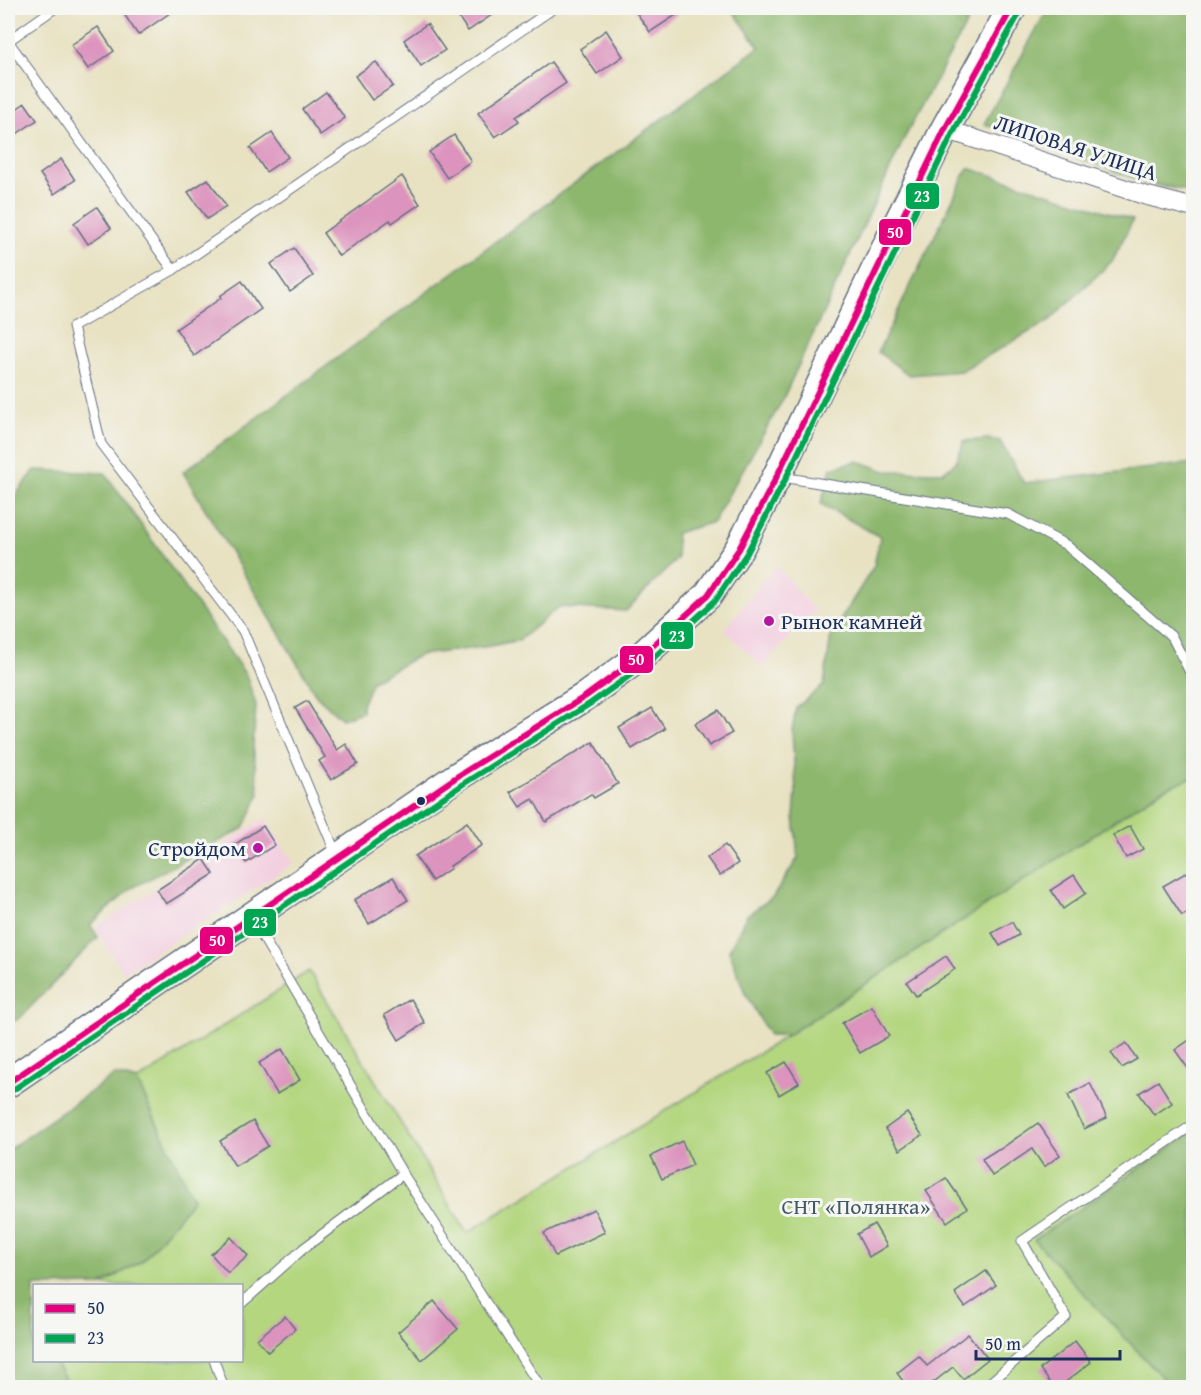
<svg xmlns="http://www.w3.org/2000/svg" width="1201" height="1395" viewBox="0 0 1201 1395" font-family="'Gentium Book Plus',serif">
<rect width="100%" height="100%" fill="#f6f6f2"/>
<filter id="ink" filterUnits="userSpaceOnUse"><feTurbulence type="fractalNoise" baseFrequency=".0167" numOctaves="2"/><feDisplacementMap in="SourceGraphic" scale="12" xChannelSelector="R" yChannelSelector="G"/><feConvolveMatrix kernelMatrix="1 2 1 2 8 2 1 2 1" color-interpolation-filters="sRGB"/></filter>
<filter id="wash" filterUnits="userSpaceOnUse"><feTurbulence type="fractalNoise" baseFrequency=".008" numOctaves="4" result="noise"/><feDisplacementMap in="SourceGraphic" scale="24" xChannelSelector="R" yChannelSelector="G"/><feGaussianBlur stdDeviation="1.35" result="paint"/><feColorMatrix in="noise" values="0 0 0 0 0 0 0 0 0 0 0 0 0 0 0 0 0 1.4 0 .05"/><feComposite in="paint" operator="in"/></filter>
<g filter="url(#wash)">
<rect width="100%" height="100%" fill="#e8e2c2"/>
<g fill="#f3cfe0">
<path d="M 776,566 L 815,611 L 762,666 L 724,630 Z"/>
<path d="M 265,818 L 294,863 L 124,973 L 95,928 Z"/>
</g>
<path fill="#b3d67f" stroke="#67826e" stroke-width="1.5" d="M 1193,777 L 1193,1132 L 1035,1240 L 1171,1387 L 70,1388 L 54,1361 L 242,1360 L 242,1286 L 101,1285 L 143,1260 L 193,1200 L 137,1081 L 309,971 L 467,1233 L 788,1035 L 1163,789 Z"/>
<g fill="#8eb76e" stroke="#547366" stroke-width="1.5">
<path d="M 731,8 L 975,8 L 905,137 L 781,403 L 713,522 L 676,533 L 677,559 L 626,611 L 559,607 L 519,640 L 491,646 L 420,655 L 372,681 L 362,705 L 362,712 L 342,719 L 316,695 L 183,472 L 759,47 Z"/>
<path d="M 1048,8 L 1193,8 L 1193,192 L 1146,183 L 984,124 Z"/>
<path d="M 968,168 L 1133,220 L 1112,261 L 1049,321 L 961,371 L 909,375 L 878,352 Z"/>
<path d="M 988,439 L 1000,441 L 1024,483 L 1193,463 L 1193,777 L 1163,789 L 788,1035 L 769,1035 L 745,993 L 729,950 L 747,915 L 773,897 L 798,858 L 794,816 L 796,791 L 792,731 L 796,708 L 824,685 L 831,635 L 874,566 L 880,537 L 821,504 L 831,468 L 858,461 L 885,471 L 943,472 L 956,462 L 964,441 Z"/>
<path d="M 35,470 L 105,473 L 246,675 L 256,705 L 253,746 L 259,795 L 244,828 L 132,888 L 90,925 L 98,937 L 21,1017 L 8,1025 L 8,505 Z"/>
<path d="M 115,1075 L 137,1081 L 193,1200 L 143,1260 L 101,1285 L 34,1286 L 34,1360 L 54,1361 L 70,1387 L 8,1387 L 8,1150 Z"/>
<path d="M 1193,1132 L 1193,1387 L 1171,1387 L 1034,1240 Z"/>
</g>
<g id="blocks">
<g fill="#dc93bd">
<path d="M 120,8 L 177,8 L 138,35 Z"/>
<path d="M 452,8 L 502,8 L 468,31 Z"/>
<path d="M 633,8 L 687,8 L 650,32 Z"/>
<path d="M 427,24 L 445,50 L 421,66 L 404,40 Z"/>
<path d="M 98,27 L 114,51 L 88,69 L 71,45 Z"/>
<path d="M 606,30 L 623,56 L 597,74 L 580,49 Z"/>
<path d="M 376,62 L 393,86 L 372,100 L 355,76 Z"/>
<path d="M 551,62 L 566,83 L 516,117 L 519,121 L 495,137 L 478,113 Z"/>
<path d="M 326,92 L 345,118 L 320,135 L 302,109 Z"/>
<path d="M 25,103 L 37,120 L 15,135 L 8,125 L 8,115 Z"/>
<path d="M 272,133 L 288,157 L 266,172 L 250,148 Z"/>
<path d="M 454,135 L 471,161 L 447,178 L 429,152 Z"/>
<path d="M 61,159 L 75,180 L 54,194 L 40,174 Z"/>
<path d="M 402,176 L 420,204 L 392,223 L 390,220 L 339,256 L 323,233 Z"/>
<path d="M 208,179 L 226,206 L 207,219 L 188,192 Z"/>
<path d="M 97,207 L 111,228 L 88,244 L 74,223 Z"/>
<path d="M 294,248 L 313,276 L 290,292 L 271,264 Z"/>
<path d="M 242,281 L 261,309 L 194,356 L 176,329 L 221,298 L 220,296 Z"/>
<path d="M 307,701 L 337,750 L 346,744 L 358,764 L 331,780 L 319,761 L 325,757 L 295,708 Z"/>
<path d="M 652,708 L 665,729 L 632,749 L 619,728 Z"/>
<path d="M 718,710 L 732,733 L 709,746 L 695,724 Z"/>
<path d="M 593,742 L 618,784 L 594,798 L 591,794 L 546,822 L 533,799 L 520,807 L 510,792 Z"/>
<path d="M 467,822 L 482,845 L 450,866 L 451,868 L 432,881 L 415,856 Z"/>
<path d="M 263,826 L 275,845 L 246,863 L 234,845 Z"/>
<path d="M 1130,826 L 1143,849 L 1126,858 L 1113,835 Z"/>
<path d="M 725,845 L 738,863 L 720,876 L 707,858 Z"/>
<path d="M 204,859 L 214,874 L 166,904 L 157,890 Z"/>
<path d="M 1194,868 L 1194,909 L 1182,916 L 1163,886 Z"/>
<path d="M 1074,875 L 1086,893 L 1063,909 L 1051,890 Z"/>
<path d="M 393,877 L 408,900 L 369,924 L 354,900 Z"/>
<path d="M 1012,922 L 1019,935 L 1000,946 L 992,933 Z"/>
<path d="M 946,956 L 955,969 L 916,995 L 907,982 Z"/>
<path d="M 410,999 L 425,1023 L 399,1040 L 384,1015 Z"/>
<path d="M 872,1006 L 889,1036 L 860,1053 L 842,1023 Z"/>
<path d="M 1194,1037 L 1194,1077 L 1175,1050 Z"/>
<path d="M 1126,1043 L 1137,1059 L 1122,1068 L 1111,1053 Z"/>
<path d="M 282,1049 L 300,1080 L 277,1094 L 259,1063 Z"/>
<path d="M 786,1062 L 799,1083 L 779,1095 L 767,1073 Z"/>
<path d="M 1158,1081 L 1172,1103 L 1154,1115 L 1139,1093 Z"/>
<path d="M 1090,1083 L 1107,1118 L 1084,1129 L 1068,1095 Z"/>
<path d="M 907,1113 L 922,1135 L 900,1150 L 885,1129 Z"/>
<path d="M 253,1121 L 268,1146 L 235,1166 L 220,1141 Z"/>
<path d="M 1038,1123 L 1060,1155 L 1044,1167 L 1032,1149 L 992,1176 L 982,1159 L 998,1149 L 999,1150 Z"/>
<path d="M 682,1141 L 693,1165 L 662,1179 L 651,1156 Z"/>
<path d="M 946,1178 L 967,1208 L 947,1222 L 926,1191 Z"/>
<path d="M 594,1209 L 605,1232 L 555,1256 L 544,1233 Z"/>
<path d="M 874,1224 L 887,1246 L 869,1257 L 857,1234 Z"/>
<path d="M 231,1237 L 248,1256 L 228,1273 L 211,1254 Z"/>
<path d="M 986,1271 L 996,1285 L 965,1307 L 955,1293 Z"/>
<path d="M 434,1301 L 458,1329 L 422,1360 L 398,1332 Z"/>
<path d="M 285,1316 L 295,1329 L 268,1352 L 257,1339 Z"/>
<path d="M 968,1334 L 988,1359 L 963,1379 L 953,1367 L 926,1388 L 908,1388 L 897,1373 L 919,1356 L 927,1366 Z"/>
<path d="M 1075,1341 L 1091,1362 L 1058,1388 L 1054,1388 L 1040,1369 Z"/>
</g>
</g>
</g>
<g filter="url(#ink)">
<use href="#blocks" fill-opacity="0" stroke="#636e81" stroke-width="1.5"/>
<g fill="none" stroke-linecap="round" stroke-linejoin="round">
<g stroke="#636e81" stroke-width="11">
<g id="service">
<path d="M 8,41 L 173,270"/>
<path d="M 8,41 L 55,8"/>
<path d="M 782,477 L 1008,514 L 1066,545 L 1172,637 L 1194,680"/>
<path d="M 337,856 L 243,631 L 101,444 L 73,327 L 173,270 L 554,8"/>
<path d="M 252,919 L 403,1174"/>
<path d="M 242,1303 L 304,1248 L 403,1174 L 541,1388"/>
<path d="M 214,1360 L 224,1388"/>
<path d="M 984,1388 L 1066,1317 L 1022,1241 L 1194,1124"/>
</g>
</g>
<g stroke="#636e81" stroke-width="20">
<path id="minor" d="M 945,129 L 1144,195 L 1194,208"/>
</g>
<g stroke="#636e81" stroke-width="31">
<path id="primary" d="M 8,1083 L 458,776 L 586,696 L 644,654 L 708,595 L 739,549 L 777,476 L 895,229 L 945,129 L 1012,8"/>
</g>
<use href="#service" stroke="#fff" stroke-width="9"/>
<use href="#minor" stroke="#fff" stroke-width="18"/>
<use href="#primary" stroke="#fff" stroke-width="28"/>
<g stroke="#f6f6f2" stroke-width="10">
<path id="bus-1" d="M 8,1083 L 458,776 L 586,696 L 644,654 L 708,595 L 739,549 L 777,476 L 945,129 L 1012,8"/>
</g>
<g stroke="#f6f6f2" stroke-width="10">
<path id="bus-2" d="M 13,1090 L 463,784 L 591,703 L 650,661 L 715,601 L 747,553 L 785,480 L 953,133 L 1020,12"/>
</g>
<use href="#bus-1" stroke="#e5007d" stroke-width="6"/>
<use href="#bus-2" stroke="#00a651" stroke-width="6"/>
</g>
</g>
<g fill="#b5179e" stroke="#f6f6f2" stroke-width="2">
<circle cx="769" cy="621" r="6"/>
<circle cx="258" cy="848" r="6"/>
</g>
<circle fill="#1b2f5e" stroke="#f6f6f2" stroke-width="2" cx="421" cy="801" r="5"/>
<g text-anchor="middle" stroke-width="6" stroke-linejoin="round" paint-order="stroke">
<g font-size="22" fill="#1b2f5e" stroke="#f6f6f2">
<text transform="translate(1076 147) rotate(18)" y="8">ЛИПОВАЯ УЛИЦА</text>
</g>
<g font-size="22" fill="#1b2f5e" stroke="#f6f6f2" text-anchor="start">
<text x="781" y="629">Рынок камней</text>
<text x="246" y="856" text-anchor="end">Стройдом</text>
</g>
<g font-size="22" fill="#415966" stroke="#f6f6f2">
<text x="856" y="1214">СНТ «Полянка»</text>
</g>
</g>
<g stroke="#f6f6f2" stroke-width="2">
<rect x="905" y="182" width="35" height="28" rx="6" fill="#00a651"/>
<rect x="878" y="218" width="34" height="28" rx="6" fill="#e5007d"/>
<rect x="660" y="621" width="34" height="29" rx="6" fill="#00a651"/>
<rect x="619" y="645" width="35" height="29" rx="6" fill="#e5007d"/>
<rect x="243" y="908" width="34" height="29" rx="6" fill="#00a651"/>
<rect x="199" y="926" width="35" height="29" rx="6" fill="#e5007d"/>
</g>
<g font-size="16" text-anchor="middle" font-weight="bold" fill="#fff">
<text x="922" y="202">23</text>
<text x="895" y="238">50</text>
<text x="677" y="642">23</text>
<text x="636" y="665">50</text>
<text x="260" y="928">23</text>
<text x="217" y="946">50</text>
</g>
<rect width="1201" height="1395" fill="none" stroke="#f6f6f2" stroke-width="30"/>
<rect x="33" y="1284" width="210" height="78" fill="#f6f6f2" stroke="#9ea6b7" stroke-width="1.5"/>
<rect x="45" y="1304" width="30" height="9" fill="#e5007d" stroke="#9ea6b7" stroke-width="1.5"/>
<text x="87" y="1314" font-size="18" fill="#1b2f5e">50</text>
<rect x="45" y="1334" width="30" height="9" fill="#00a651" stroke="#9ea6b7" stroke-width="1.5"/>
<text x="87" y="1344" font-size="18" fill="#1b2f5e">23</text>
<path d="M976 1350v9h144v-9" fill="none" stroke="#1b2f5e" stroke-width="3"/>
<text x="985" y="1350" font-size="18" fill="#1b2f5e" stroke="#f6f6f2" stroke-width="4.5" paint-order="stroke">50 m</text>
</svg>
